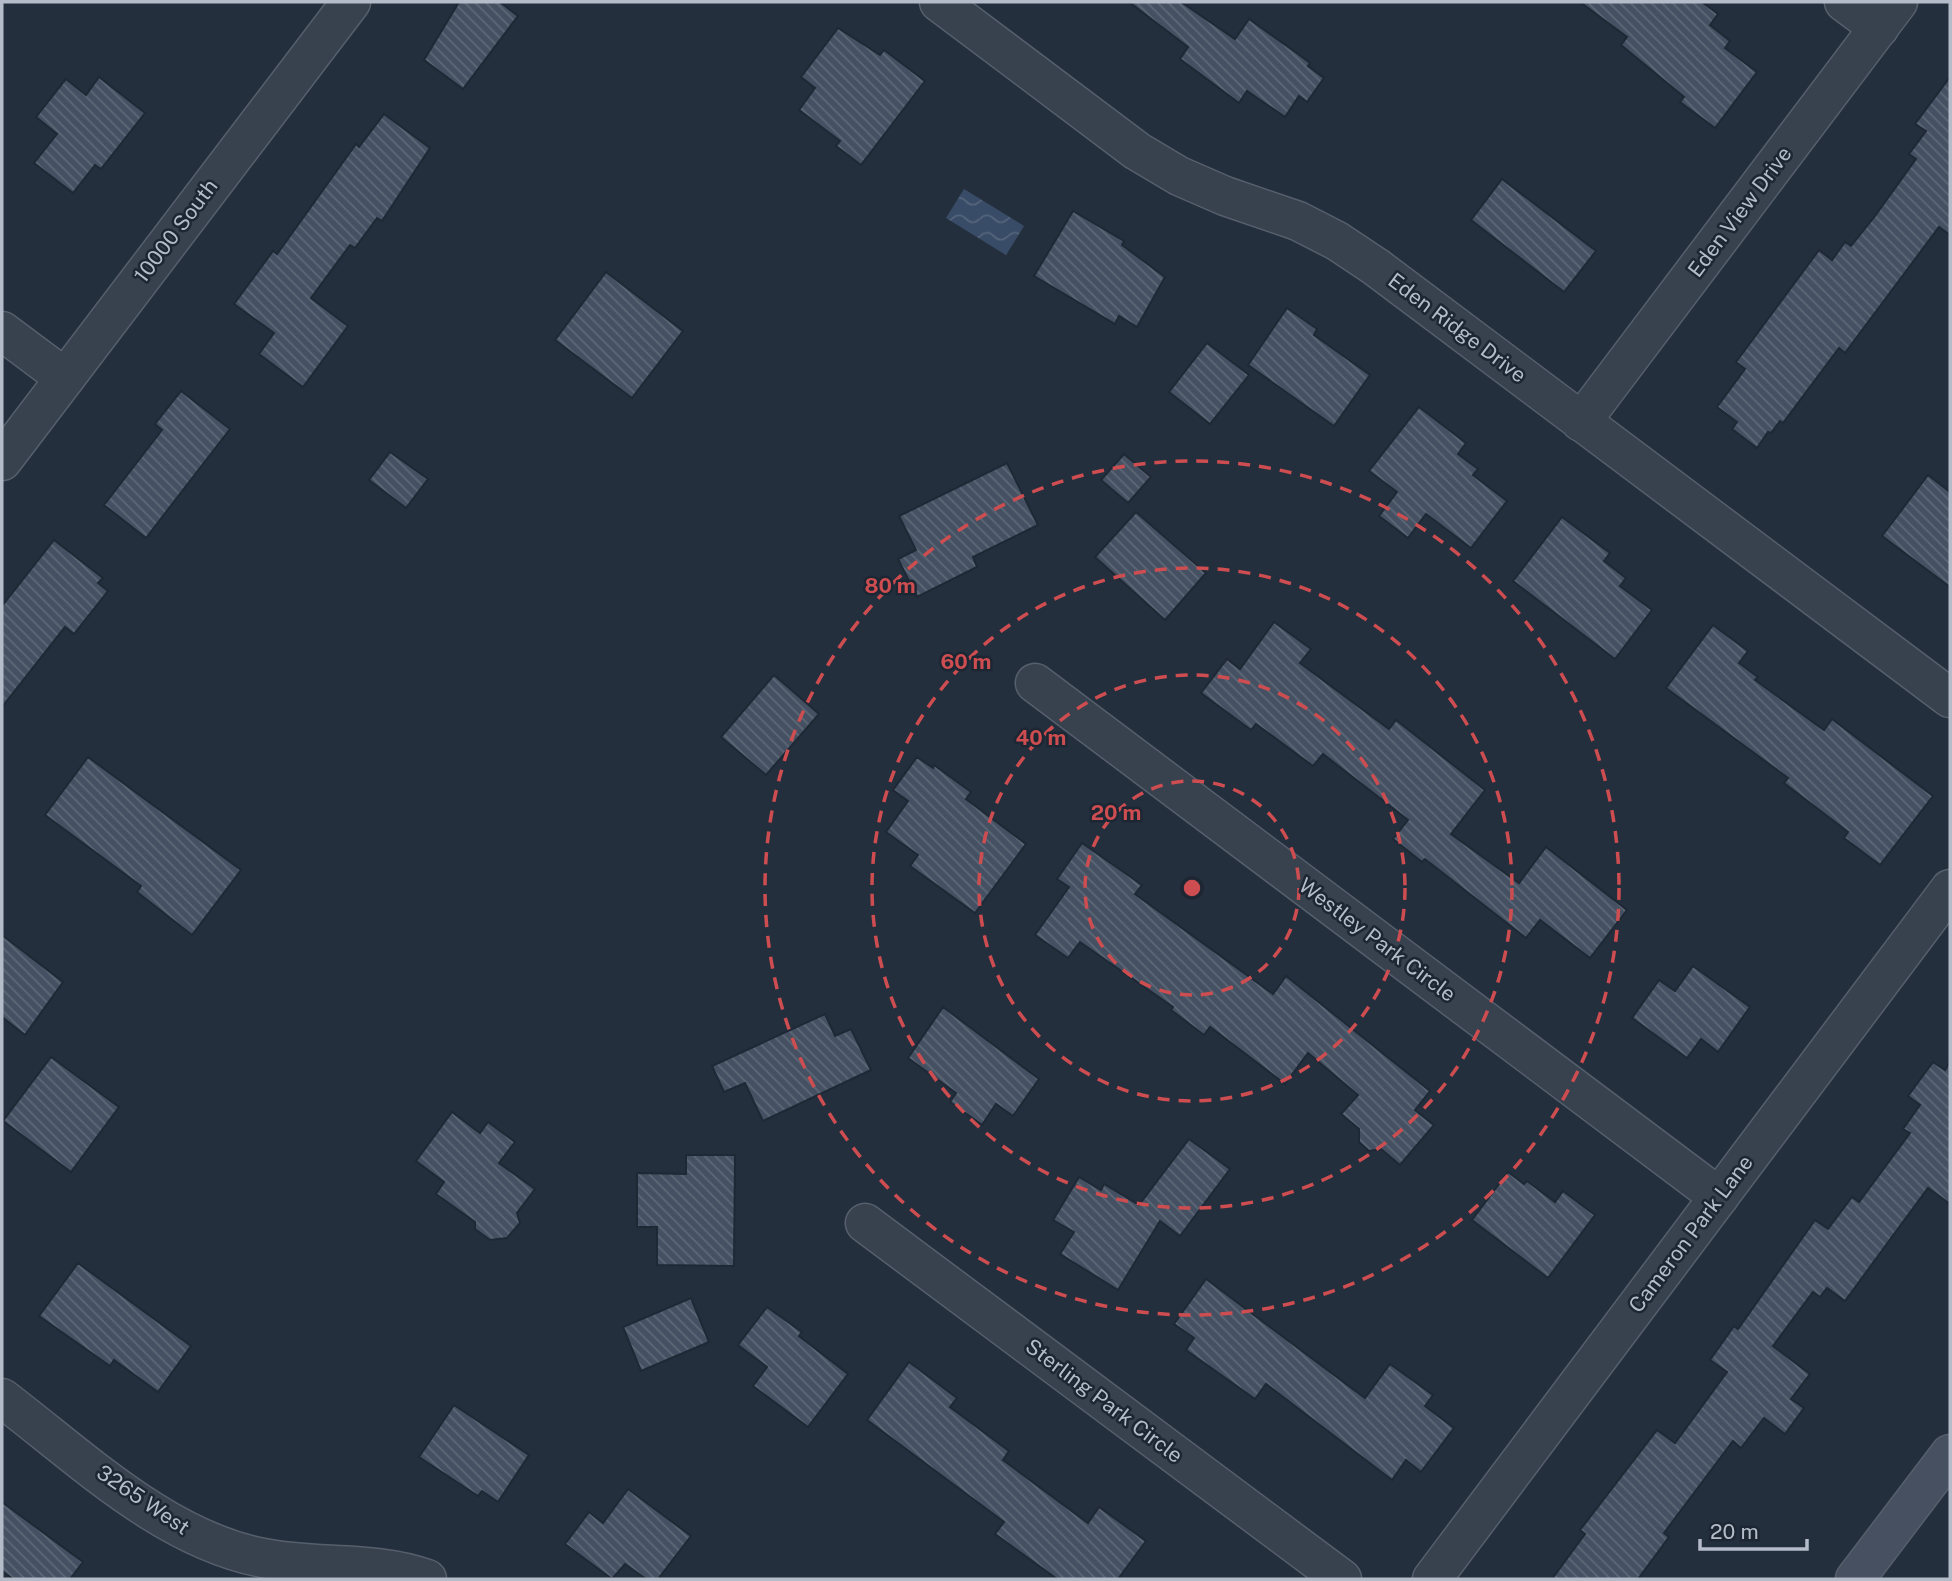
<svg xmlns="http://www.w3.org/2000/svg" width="1952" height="1581" viewBox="0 0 1952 1581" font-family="'Public Sans',sans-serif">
<defs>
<pattern id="water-waves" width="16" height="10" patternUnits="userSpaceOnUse" patternTransform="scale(1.75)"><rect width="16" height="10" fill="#394c67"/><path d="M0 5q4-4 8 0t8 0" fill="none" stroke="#53647b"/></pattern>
<pattern id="building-back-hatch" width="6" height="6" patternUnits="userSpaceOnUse" patternTransform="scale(1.75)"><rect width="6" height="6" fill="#455162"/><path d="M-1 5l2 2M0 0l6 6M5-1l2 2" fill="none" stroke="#5d6877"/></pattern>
</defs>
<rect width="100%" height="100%" fill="#242f3e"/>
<path fill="url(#water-waves)" d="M 964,189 L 1024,226 L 1006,255 L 946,218 Z"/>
<g fill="url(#building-back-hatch)" stroke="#1f2835" stroke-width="2">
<path d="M 459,2 L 500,2 L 518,16 L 463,89 L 424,60 Z"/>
<path d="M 1129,2 L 1181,2 L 1235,39 L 1249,19 L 1298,54 L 1310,63 L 1308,66 L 1324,78 L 1307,102 L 1299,96 L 1285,117 L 1247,91 L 1239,103 L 1180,59 L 1188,47 Z"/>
<path d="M 1580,2 L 1702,2 L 1718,14 L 1710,25 L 1730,41 L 1725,48 L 1757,72 L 1715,128 L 1680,102 L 1684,97 L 1621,45 L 1627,37 Z"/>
<path d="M 838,28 L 880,55 L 884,50 L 925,81 L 861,165 L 836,146 L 840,141 L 799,110 L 815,88 L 801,77 Z"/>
<path d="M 99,77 L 145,113 L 101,169 L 95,165 L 73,193 L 34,163 L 57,134 L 36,117 L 66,79 L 86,95 Z"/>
<path d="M 1950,77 L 1950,235 L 1939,227 L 1845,353 L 1839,348 L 1783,423 L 1780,421 L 1771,433 L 1768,432 L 1757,448 L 1732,429 L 1737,422 L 1717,407 L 1745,369 L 1736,362 L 1819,250 L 1832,260 L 1845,242 L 1851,246 L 1875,216 L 1916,159 L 1909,154 L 1926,131 L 1915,124 Z"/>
<path d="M 384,114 L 430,148 L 382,221 L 377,218 L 355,248 L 350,245 L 311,298 L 348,326 L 303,387 L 259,354 L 274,333 L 234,304 L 273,251 L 277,254 L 356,144 L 359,147 Z"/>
<path d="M 1502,179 L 1596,251 L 1564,292 L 1471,220 Z"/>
<path d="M 1073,211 L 1124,241 L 1122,245 L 1165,277 L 1137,327 L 1119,316 L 1115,324 L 1034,276 Z"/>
<path d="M 606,272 L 683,331 L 632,398 L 555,340 Z"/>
<path d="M 1287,308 L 1317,329 L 1314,335 L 1370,375 L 1334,426 L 1248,365 Z"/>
<path d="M 1207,343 L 1249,375 L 1210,424 L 1169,392 Z"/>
<path d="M 181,391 L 230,429 L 146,538 L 104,505 L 162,430 L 155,424 Z"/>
<path d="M 1419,407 L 1466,443 L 1458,454 L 1478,469 L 1473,475 L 1507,501 L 1471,548 L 1426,514 L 1408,538 L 1379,516 L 1397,492 L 1369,471 Z"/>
<path d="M 390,452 L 428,479 L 406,508 L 369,480 Z"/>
<path d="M 1124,454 L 1151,477 L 1128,503 L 1101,480 Z"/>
<path d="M 1007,463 L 1038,525 L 973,557 L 977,567 L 917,597 L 898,559 L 916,550 L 899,516 Z"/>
<path d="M 1928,475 L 1950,492 L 1950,587 L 1882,536 Z"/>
<path d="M 1136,512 L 1206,573 L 1165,620 L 1095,557 Z"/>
<path d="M 1562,517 L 1610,553 L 1604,561 L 1626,578 L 1620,586 L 1652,610 L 1615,659 L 1513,581 Z"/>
<path d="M 54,540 L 103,578 L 98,583 L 108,591 L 74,634 L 65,627 L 2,707 L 2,606 Z"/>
<path d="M 1274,622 L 1311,649 L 1300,663 L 1389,729 L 1396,720 L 1485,790 L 1451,834 L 1519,883 L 1546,847 L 1627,910 L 1590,958 L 1540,920 L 1526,938 L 1425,859 L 1422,862 L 1393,839 L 1408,820 L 1323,754 L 1313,766 L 1256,724 L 1251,730 L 1201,693 L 1227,659 L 1240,669 Z"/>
<path d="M 1713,625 L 1748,651 L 1739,663 L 1758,677 L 1755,680 L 1824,730 L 1832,719 L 1933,796 L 1880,865 L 1844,838 L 1848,832 L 1784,783 L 1788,778 L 1666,688 Z"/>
<path d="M 774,675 L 819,714 L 766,775 L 721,737 Z"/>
<path d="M 88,757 L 241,870 L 192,935 L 137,892 L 141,886 L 45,815 Z"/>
<path d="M 917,757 L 933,768 L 934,765 L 971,792 L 966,799 L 1026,844 L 975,913 L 910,866 L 918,855 L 886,832 L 908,801 L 893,790 Z"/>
<path d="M 1082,843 L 1142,885 L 1135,894 L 1273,994 L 1286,976 L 1430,1091 L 1415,1110 L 1434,1125 L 1400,1165 L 1381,1149 L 1369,1151 L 1359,1142 L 1359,1129 L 1341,1114 L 1358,1095 L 1308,1053 L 1285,1084 L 1210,1027 L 1204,1035 L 1171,1010 L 1173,1007 L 1080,942 L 1068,958 L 1035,935 L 1069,887 L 1057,879 Z"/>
<path d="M 2,935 L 63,982 L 25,1035 L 2,1017 Z"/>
<path d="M 1693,966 L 1750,1007 L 1718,1052 L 1701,1039 L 1687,1058 L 1632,1018 L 1659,980 L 1675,991 Z"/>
<path d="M 943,1007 L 1039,1079 L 1013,1116 L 996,1104 L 982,1125 L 950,1102 L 956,1093 L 908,1058 Z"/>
<path d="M 825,1014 L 835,1036 L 851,1029 L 871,1070 L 763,1121 L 745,1083 L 724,1092 L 712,1066 Z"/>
<path d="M 51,1057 L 119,1107 L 71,1172 L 3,1121 Z"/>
<path d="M 1933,1062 L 1945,1070 L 1950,1062 L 1950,1204 L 1928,1188 L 1845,1301 L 1827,1288 L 1820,1297 L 1813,1292 L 1773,1346 L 1810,1374 L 1791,1399 L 1804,1408 L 1785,1434 L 1764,1418 L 1741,1448 L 1733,1441 L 1664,1533 L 1669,1537 L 1638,1579 L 1552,1579 L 1585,1534 L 1580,1530 L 1657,1430 L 1675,1443 L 1727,1372 L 1710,1360 L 1734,1326 L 1738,1329 L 1815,1220 L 1828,1229 L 1852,1197 L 1859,1202 L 1910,1133 L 1903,1129 L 1920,1105 L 1908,1096 Z"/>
<path d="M 452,1112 L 480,1133 L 488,1122 L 515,1142 L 499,1163 L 535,1189 L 517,1213 L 520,1223 L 507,1238 L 490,1240 L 475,1229 L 475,1222 L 436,1194 L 444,1182 L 416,1161 Z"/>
<path d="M 1189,1139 L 1230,1169 L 1180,1236 L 1160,1221 L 1118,1290 L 1060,1254 L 1074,1232 L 1053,1220 L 1079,1177 L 1101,1190 L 1104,1184 L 1139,1205 Z"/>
<path d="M 686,1155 L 735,1155 L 734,1266 L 657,1265 L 657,1227 L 637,1227 L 637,1173 L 686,1174 Z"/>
<path d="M 1508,1172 L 1524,1184 L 1527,1181 L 1555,1202 L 1563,1191 L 1595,1215 L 1548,1278 L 1472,1220 Z"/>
<path d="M 78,1263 L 191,1346 L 158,1392 L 114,1360 L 110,1366 L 39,1316 Z"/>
<path d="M 1206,1279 L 1365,1398 L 1390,1364 L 1433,1395 L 1425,1406 L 1454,1428 L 1421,1472 L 1406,1460 L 1392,1480 L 1266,1384 L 1255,1399 L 1186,1350 L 1194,1338 L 1174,1324 Z"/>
<path d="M 691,1298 L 709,1342 L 641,1371 L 623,1327 Z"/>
<path d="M 767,1307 L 802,1332 L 799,1336 L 848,1374 L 808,1427 L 753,1386 L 767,1367 L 738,1345 Z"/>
<path d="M 909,1362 L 957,1398 L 950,1407 L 1009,1451 L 1003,1460 L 1088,1523 L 1099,1507 L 1146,1541 L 1118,1579 L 1057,1579 L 995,1534 L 1004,1522 L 867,1420 Z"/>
<path d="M 454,1405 L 529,1455 L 498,1502 L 482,1491 L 478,1496 L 419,1457 Z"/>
<path d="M 628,1489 L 691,1536 L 658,1579 L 646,1579 L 625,1564 L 612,1579 L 565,1544 L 589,1512 L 603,1523 Z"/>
<path d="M 2,1502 L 83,1562 L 70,1579 L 13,1579 L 2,1571 Z"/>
</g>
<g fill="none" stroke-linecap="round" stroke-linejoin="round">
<g stroke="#565f6c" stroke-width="41">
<g id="minor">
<path d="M 939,2 L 1137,151 L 1179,176 L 1225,196 L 1298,221 L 1337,241 L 1376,267 L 1950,698"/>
<path d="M 1844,2 L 1879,28"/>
<path d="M 2,331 L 65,378"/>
<path d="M 1581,422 L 1898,2"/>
<path d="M 2,461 L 351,2"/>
<path d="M 1035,683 L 1719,1197"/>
<path d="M 865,1223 L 1342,1579"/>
<path d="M 2,1398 C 81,1458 164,1539 263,1558 C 317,1569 374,1560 427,1579"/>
<path d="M 1432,1579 L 1950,889"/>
</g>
</g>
<g stroke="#565f6c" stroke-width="41">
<path id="secondary" d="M 1855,1579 L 1950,1454"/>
</g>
<use href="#minor" stroke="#38414e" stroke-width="38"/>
<use href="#secondary" stroke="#465061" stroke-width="38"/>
</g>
<g fill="none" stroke="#ce4d50" stroke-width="3.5" stroke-dasharray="12 9">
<circle cx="1192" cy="888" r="107"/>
<circle cx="1192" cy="888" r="213"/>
<circle cx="1192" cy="888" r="320"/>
<circle cx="1192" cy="888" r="427"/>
</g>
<g text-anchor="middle" stroke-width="5" stroke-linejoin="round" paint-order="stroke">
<g font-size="21" fill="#b4bcc9" stroke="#1d2633">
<text transform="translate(1740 212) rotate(-53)" y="7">Eden View Drive</text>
<text transform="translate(176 231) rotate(-53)" y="7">10000 South</text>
<text transform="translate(1457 328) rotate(37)" y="7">Eden Ridge Drive</text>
<text transform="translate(1377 940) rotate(37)" y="7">Westley Park Circle</text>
<text transform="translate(1691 1234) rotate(-53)" y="7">Cameron Park Lane</text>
<text transform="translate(1104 1401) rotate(37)" y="7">Sterling Park Circle</text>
<text transform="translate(143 1500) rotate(34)" y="7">3265 West</text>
</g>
</g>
<circle cx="1192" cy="888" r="10" fill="#ce4d50" stroke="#1d2633" stroke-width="3.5"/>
<g font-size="21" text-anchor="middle" font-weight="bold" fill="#ce4d50" stroke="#1d2633" stroke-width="5" stroke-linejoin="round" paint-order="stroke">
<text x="890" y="593">80 m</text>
<text x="966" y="669">60 m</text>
<text x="1041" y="745">40 m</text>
<text x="1116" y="820">20 m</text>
</g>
<rect width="1952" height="1581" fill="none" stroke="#b4bcc9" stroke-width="7"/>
<path d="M1700 1539v10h107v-10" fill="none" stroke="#b4bcc9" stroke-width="3.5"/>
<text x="1710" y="1539" font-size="21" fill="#b4bcc9" stroke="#1d2633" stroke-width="5" paint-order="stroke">20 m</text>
</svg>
